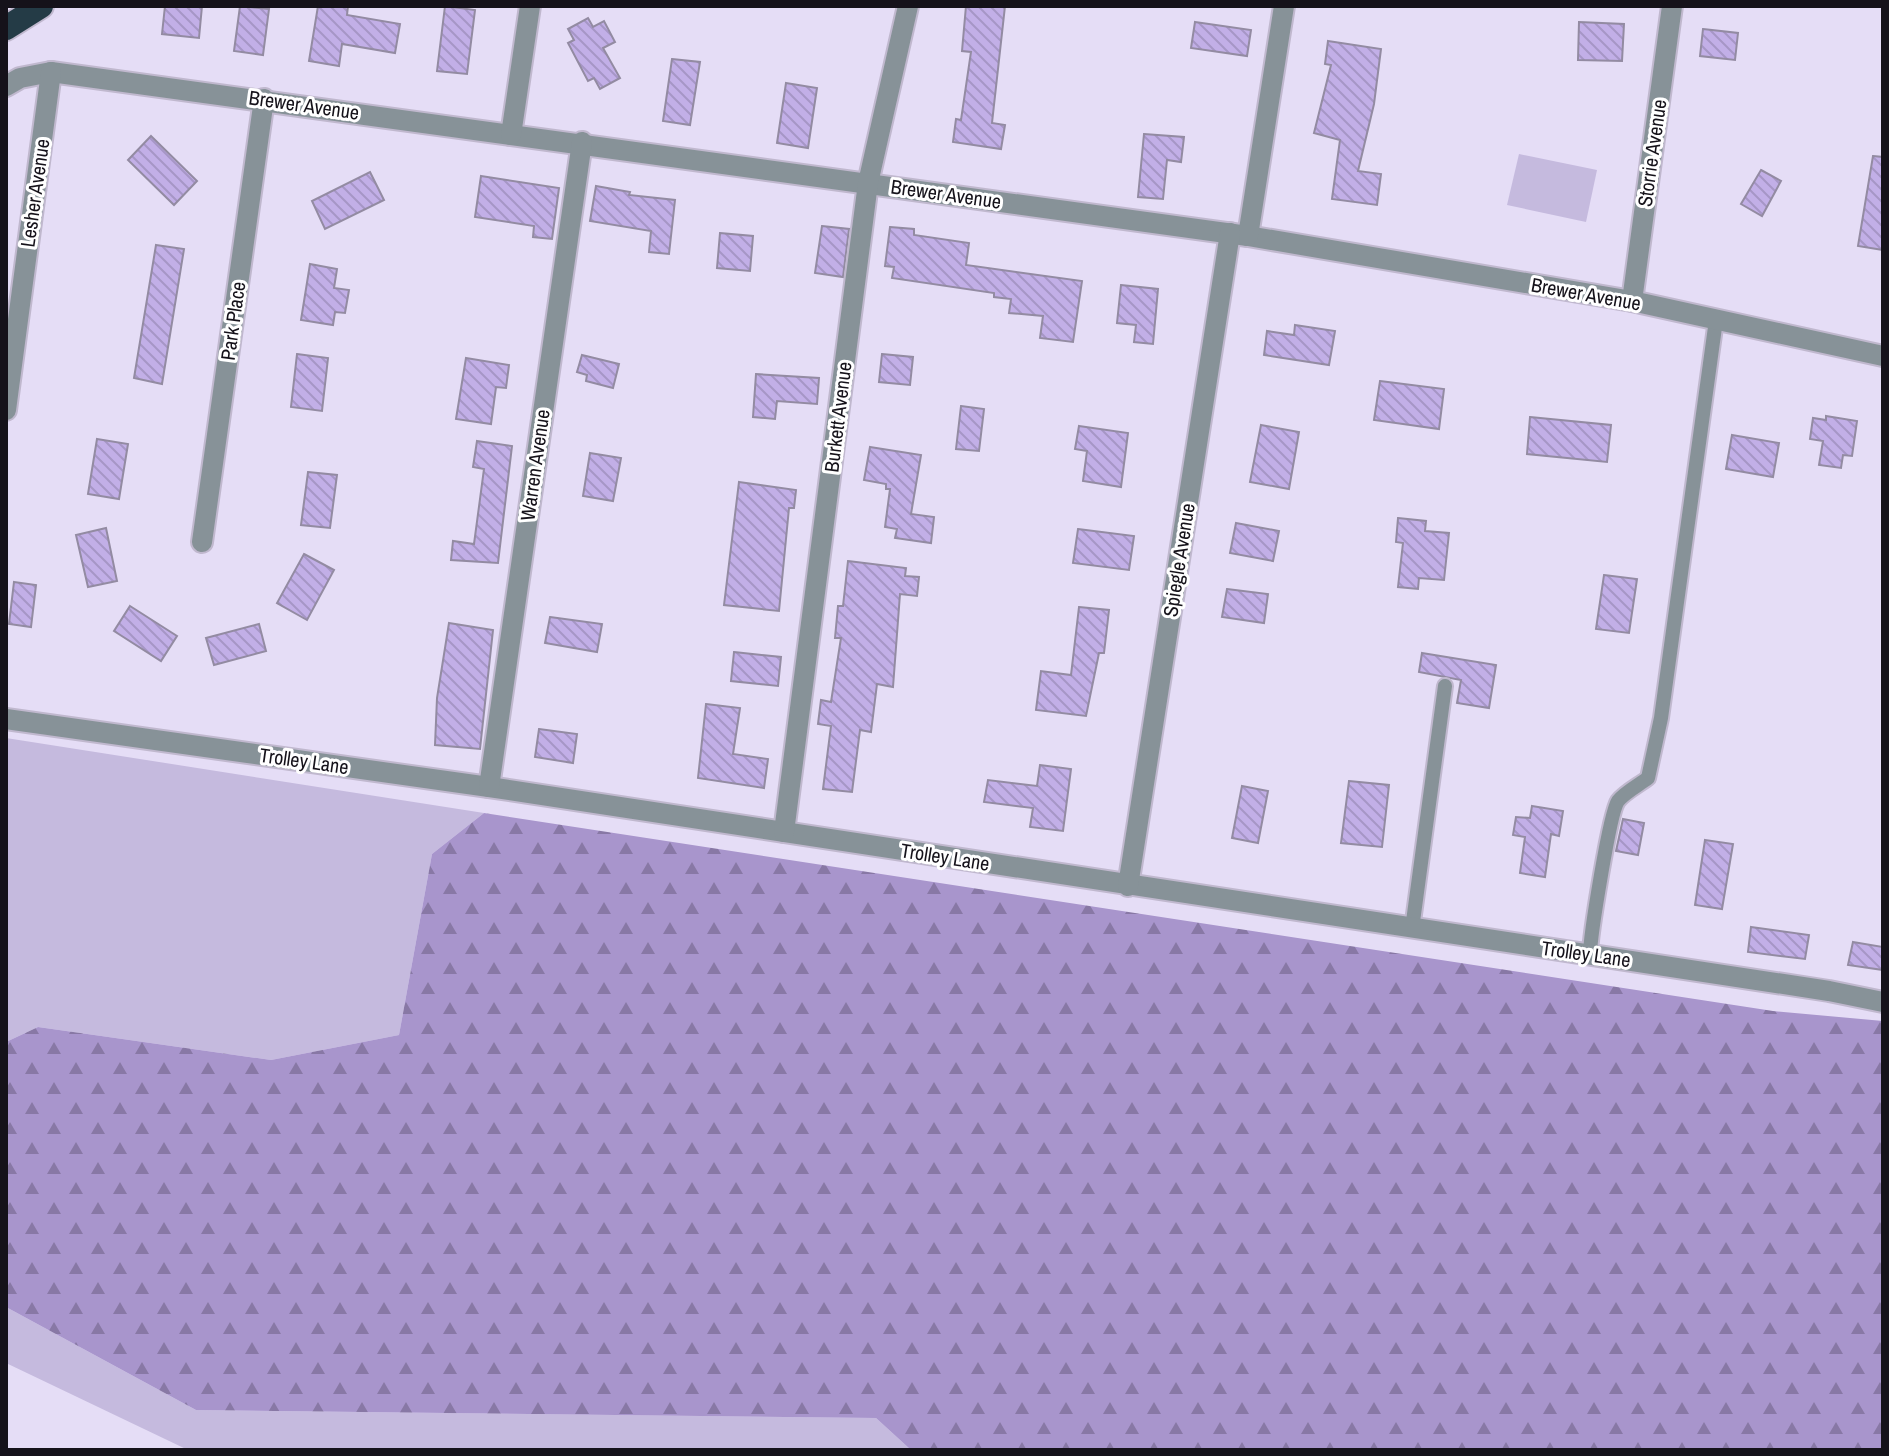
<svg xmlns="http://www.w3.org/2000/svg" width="1889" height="1456" viewBox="0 0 1889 1456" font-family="'Archivo Narrow',sans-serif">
<defs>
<pattern id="forest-firs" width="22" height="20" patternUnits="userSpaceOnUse" patternTransform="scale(2)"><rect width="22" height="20" fill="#a895cc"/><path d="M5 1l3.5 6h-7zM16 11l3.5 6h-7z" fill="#8878a5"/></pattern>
<pattern id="building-back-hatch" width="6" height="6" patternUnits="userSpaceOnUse" patternTransform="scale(2)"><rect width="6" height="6" fill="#c2afe7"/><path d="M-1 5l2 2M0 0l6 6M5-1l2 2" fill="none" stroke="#a696c6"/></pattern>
</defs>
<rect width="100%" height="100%" fill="#e5ddf6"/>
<g fill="#c5bade">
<path d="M 1519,154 L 1597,170 L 1586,222 L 1507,205 Z"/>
<path d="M 6,738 L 484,813 L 432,854 L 399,1035 L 271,1060 L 38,1027 L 6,1042 Z"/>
<path d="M 6,1307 L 196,1410 L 876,1418 L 911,1450 L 188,1450 L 6,1363 Z"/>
</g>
<path fill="url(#forest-firs)" d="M 484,813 L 1773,1011 L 1883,1021 L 1883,1450 L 911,1450 L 876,1418 L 196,1410 L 6,1307 L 6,1042 L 38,1027 L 271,1060 L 399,1035 L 432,854 Z"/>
<g fill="url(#building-back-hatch)" stroke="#938ba2" stroke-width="2">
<path d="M 165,6 L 202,6 L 199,38 L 162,34 Z"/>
<path d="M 240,6 L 269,9 L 263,55 L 234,51 Z"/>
<path d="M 318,6 L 348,6 L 347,15 L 400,24 L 395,53 L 342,44 L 339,66 L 309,61 Z"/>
<path d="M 445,6 L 475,10 L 467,74 L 437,71 Z"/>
<path d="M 966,6 L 1005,6 L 992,123 L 1005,125 L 1001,149 L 953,142 L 956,119 L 961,120 L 971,52 L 962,51 Z"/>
<path d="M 588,18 L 593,27 L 604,21 L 615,42 L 603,48 L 620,78 L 600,89 L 594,78 L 588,81 L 568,43 L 574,40 L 568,29 Z"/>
<path d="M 1195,22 L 1251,30 L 1247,56 L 1191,48 Z"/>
<path d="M 1579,22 L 1624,24 L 1622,61 L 1578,60 Z"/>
<path d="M 1703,29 L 1738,33 L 1735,60 L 1700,56 Z"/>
<path d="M 1328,41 L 1381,49 L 1374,104 L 1358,171 L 1381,174 L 1377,205 L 1332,199 L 1340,140 L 1314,133 L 1331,65 L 1325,64 Z"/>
<path d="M 672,59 L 700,62 L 690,125 L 663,121 Z"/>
<path d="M 786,83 L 817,88 L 808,148 L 777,143 Z"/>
<path d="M 1144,134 L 1184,137 L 1181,162 L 1167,160 L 1163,199 L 1138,197 Z"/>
<path d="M 151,136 L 197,181 L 174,205 L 128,160 Z"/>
<path d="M 1873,156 L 1883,157 L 1883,250 L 1858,246 Z"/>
<path d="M 1761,170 L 1781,181 L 1762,216 L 1741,204 Z"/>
<path d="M 370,172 L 384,200 L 325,229 L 312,201 Z"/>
<path d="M 481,176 L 559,188 L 552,239 L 533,237 L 534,226 L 475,217 Z"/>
<path d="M 596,186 L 630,192 L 629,195 L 675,200 L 669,254 L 649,252 L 651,231 L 590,221 Z"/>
<path d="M 822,226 L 849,229 L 843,277 L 815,273 Z"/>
<path d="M 890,227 L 914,229 L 914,235 L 969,243 L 966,265 L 1082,281 L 1073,342 L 1040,338 L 1043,316 L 1009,313 L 1011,299 L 994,297 L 994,293 L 892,278 L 894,267 L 885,266 Z"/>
<path d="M 720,233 L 753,236 L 750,271 L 717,268 Z"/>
<path d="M 156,245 L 184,249 L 162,384 L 134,378 Z"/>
<path d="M 310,264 L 337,269 L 334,288 L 349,290 L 345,313 L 335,312 L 333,325 L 301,320 Z"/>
<path d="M 1121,285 L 1158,289 L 1153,344 L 1134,342 L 1136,325 L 1117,323 Z"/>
<path d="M 1295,325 L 1335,331 L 1329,365 L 1264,355 L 1267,331 L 1294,335 Z"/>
<path d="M 297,354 L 328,358 L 322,411 L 291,407 Z"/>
<path d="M 882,354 L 913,357 L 910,385 L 879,382 Z"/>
<path d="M 582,355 L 619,364 L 613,388 L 586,381 L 587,375 L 577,372 Z"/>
<path d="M 466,358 L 509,365 L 506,388 L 496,387 L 491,424 L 456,419 Z"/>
<path d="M 756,374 L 819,378 L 817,404 L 777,401 L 775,419 L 753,417 Z"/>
<path d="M 1380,381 L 1444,389 L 1439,429 L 1374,420 Z"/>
<path d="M 961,406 L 984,409 L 979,451 L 956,449 Z"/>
<path d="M 1826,416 L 1857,421 L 1852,456 L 1843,455 L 1841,468 L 1819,465 L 1823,441 L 1810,439 L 1813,418 L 1826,420 Z"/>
<path d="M 1530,417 L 1611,425 L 1607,462 L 1527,454 Z"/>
<path d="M 1261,425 L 1299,432 L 1289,489 L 1250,482 Z"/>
<path d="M 1079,426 L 1128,433 L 1121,487 L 1083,481 L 1087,451 L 1075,449 Z"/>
<path d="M 1732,435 L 1779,443 L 1773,477 L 1726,469 Z"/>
<path d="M 97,439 L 128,444 L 119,499 L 88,494 Z"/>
<path d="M 477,441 L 512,446 L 498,563 L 451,560 L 453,541 L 474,544 L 484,469 L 473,467 Z"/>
<path d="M 870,447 L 921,455 L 911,514 L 934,517 L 931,543 L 895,538 L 897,529 L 885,527 L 890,489 L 886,489 L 886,484 L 864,480 Z"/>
<path d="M 590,453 L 621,458 L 613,501 L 583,496 Z"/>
<path d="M 308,472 L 337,475 L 330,528 L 301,525 Z"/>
<path d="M 739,482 L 796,490 L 794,508 L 789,508 L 779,611 L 724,605 Z"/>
<path d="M 1398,518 L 1426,521 L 1425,531 L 1449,533 L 1444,580 L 1419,578 L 1418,589 L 1398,587 L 1403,543 L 1396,542 Z"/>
<path d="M 1236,523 L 1279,531 L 1273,561 L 1230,553 Z"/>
<path d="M 106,528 L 117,581 L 88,587 L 76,535 Z"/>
<path d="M 1078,529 L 1134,536 L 1129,570 L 1073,563 Z"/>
<path d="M 304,554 L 334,570 L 307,620 L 277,603 Z"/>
<path d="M 848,561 L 906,568 L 905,576 L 919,577 L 917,596 L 900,594 L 893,687 L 877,684 L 871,732 L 860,730 L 852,792 L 823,789 L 831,726 L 818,724 L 821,700 L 831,702 L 841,638 L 835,638 L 838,606 L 843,606 Z"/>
<path d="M 1604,575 L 1637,579 L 1629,633 L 1596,629 Z"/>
<path d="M 14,582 L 36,585 L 31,627 L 9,624 Z"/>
<path d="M 1227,589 L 1268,594 L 1264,623 L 1222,617 Z"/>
<path d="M 130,606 L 177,636 L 161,661 L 114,631 Z"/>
<path d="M 1079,607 L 1109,610 L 1104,653 L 1099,653 L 1086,716 L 1036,710 L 1041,671 L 1071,675 Z"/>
<path d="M 550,617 L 602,624 L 597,652 L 545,643 Z"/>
<path d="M 449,623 L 493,630 L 480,749 L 435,745 L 437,698 Z"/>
<path d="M 259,624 L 266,651 L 214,665 L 206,638 Z"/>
<path d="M 734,652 L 781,657 L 778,686 L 731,681 Z"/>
<path d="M 1422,653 L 1496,665 L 1489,708 L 1457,703 L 1461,680 L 1419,672 Z"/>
<path d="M 706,704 L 740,708 L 733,754 L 768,759 L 764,788 L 698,778 Z"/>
<path d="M 539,729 L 577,734 L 573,763 L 535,757 Z"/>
<path d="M 1040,765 L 1071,769 L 1063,831 L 1030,827 L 1033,808 L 984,802 L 988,780 L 1037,786 Z"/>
<path d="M 1349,781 L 1389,785 L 1382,847 L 1341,843 Z"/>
<path d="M 1242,786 L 1268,791 L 1258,843 L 1232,838 Z"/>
<path d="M 1532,806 L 1563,811 L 1559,836 L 1551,834 L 1545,877 L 1520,873 L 1525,837 L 1513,835 L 1516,817 L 1530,818 Z"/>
<path d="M 1623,819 L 1644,823 L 1638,855 L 1616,851 Z"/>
<path d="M 1705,840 L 1733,844 L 1722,909 L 1695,905 Z"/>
<path d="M 1751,927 L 1809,935 L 1805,959 L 1748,952 Z"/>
<path d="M 1853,942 L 1883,947 L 1883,970 L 1848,965 Z"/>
</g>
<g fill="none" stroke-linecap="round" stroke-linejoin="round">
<g stroke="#c0b8ce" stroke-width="18">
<g id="service">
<path d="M 1412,929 L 1445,686"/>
<path d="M 1590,955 C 1590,936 1610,812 1618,801 C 1625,792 1639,785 1648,778 L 1661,718 L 1716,320"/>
</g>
</g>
<g stroke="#c0b8ce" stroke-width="24">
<g id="minor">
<path d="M 6,86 L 20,78 L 51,72 L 1248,236 L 1632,301 L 1883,356"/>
<path d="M 511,135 L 530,6"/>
<path d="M 1248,236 L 1284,6"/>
<path d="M 1632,301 L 1672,6"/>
<path d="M 6,410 L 51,72"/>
<path d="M 202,542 L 264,99"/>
<path d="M 6,719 L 489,787 L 1829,991 L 1883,1002"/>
<path d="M 489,787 L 582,142"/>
<path d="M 784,832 L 868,183 L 908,6"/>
<path d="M 1128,886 L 1230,233"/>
</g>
</g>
<g stroke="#c0b8ce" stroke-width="28">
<path id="motorway" d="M 6,28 L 41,6"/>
</g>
<use href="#service" stroke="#879298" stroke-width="14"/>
<use href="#minor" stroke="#879298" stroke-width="20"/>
<use href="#motorway" stroke="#243b46" stroke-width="24"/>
</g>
<g text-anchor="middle" stroke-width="6" stroke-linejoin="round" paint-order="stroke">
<g font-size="20" fill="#15121a" stroke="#fff">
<text transform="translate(304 105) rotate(8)" y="7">Brewer Avenue</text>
<text transform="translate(1652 153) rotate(-82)" y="7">Storrie Avenue</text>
<text transform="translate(35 193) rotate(-82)" y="7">Lesher Avenue</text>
<text transform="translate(946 194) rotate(8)" y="7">Brewer Avenue</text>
<text transform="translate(1586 294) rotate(10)" y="7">Brewer Avenue</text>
<text transform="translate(233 321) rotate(-82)" y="7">Park Place</text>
<text transform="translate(838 417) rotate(-83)" y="7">Burkett Avenue</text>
<text transform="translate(535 465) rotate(-82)" y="7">Warren Avenue</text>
<text transform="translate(1179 560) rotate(-81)" y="7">Spiegle Avenue</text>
<text transform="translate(304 761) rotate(8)" y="7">Trolley Lane</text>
<text transform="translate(945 857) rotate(9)" y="7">Trolley Lane</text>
<text transform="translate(1586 954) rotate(8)" y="7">Trolley Lane</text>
</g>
</g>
<rect width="1889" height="1456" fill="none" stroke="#15121a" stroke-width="16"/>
</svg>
